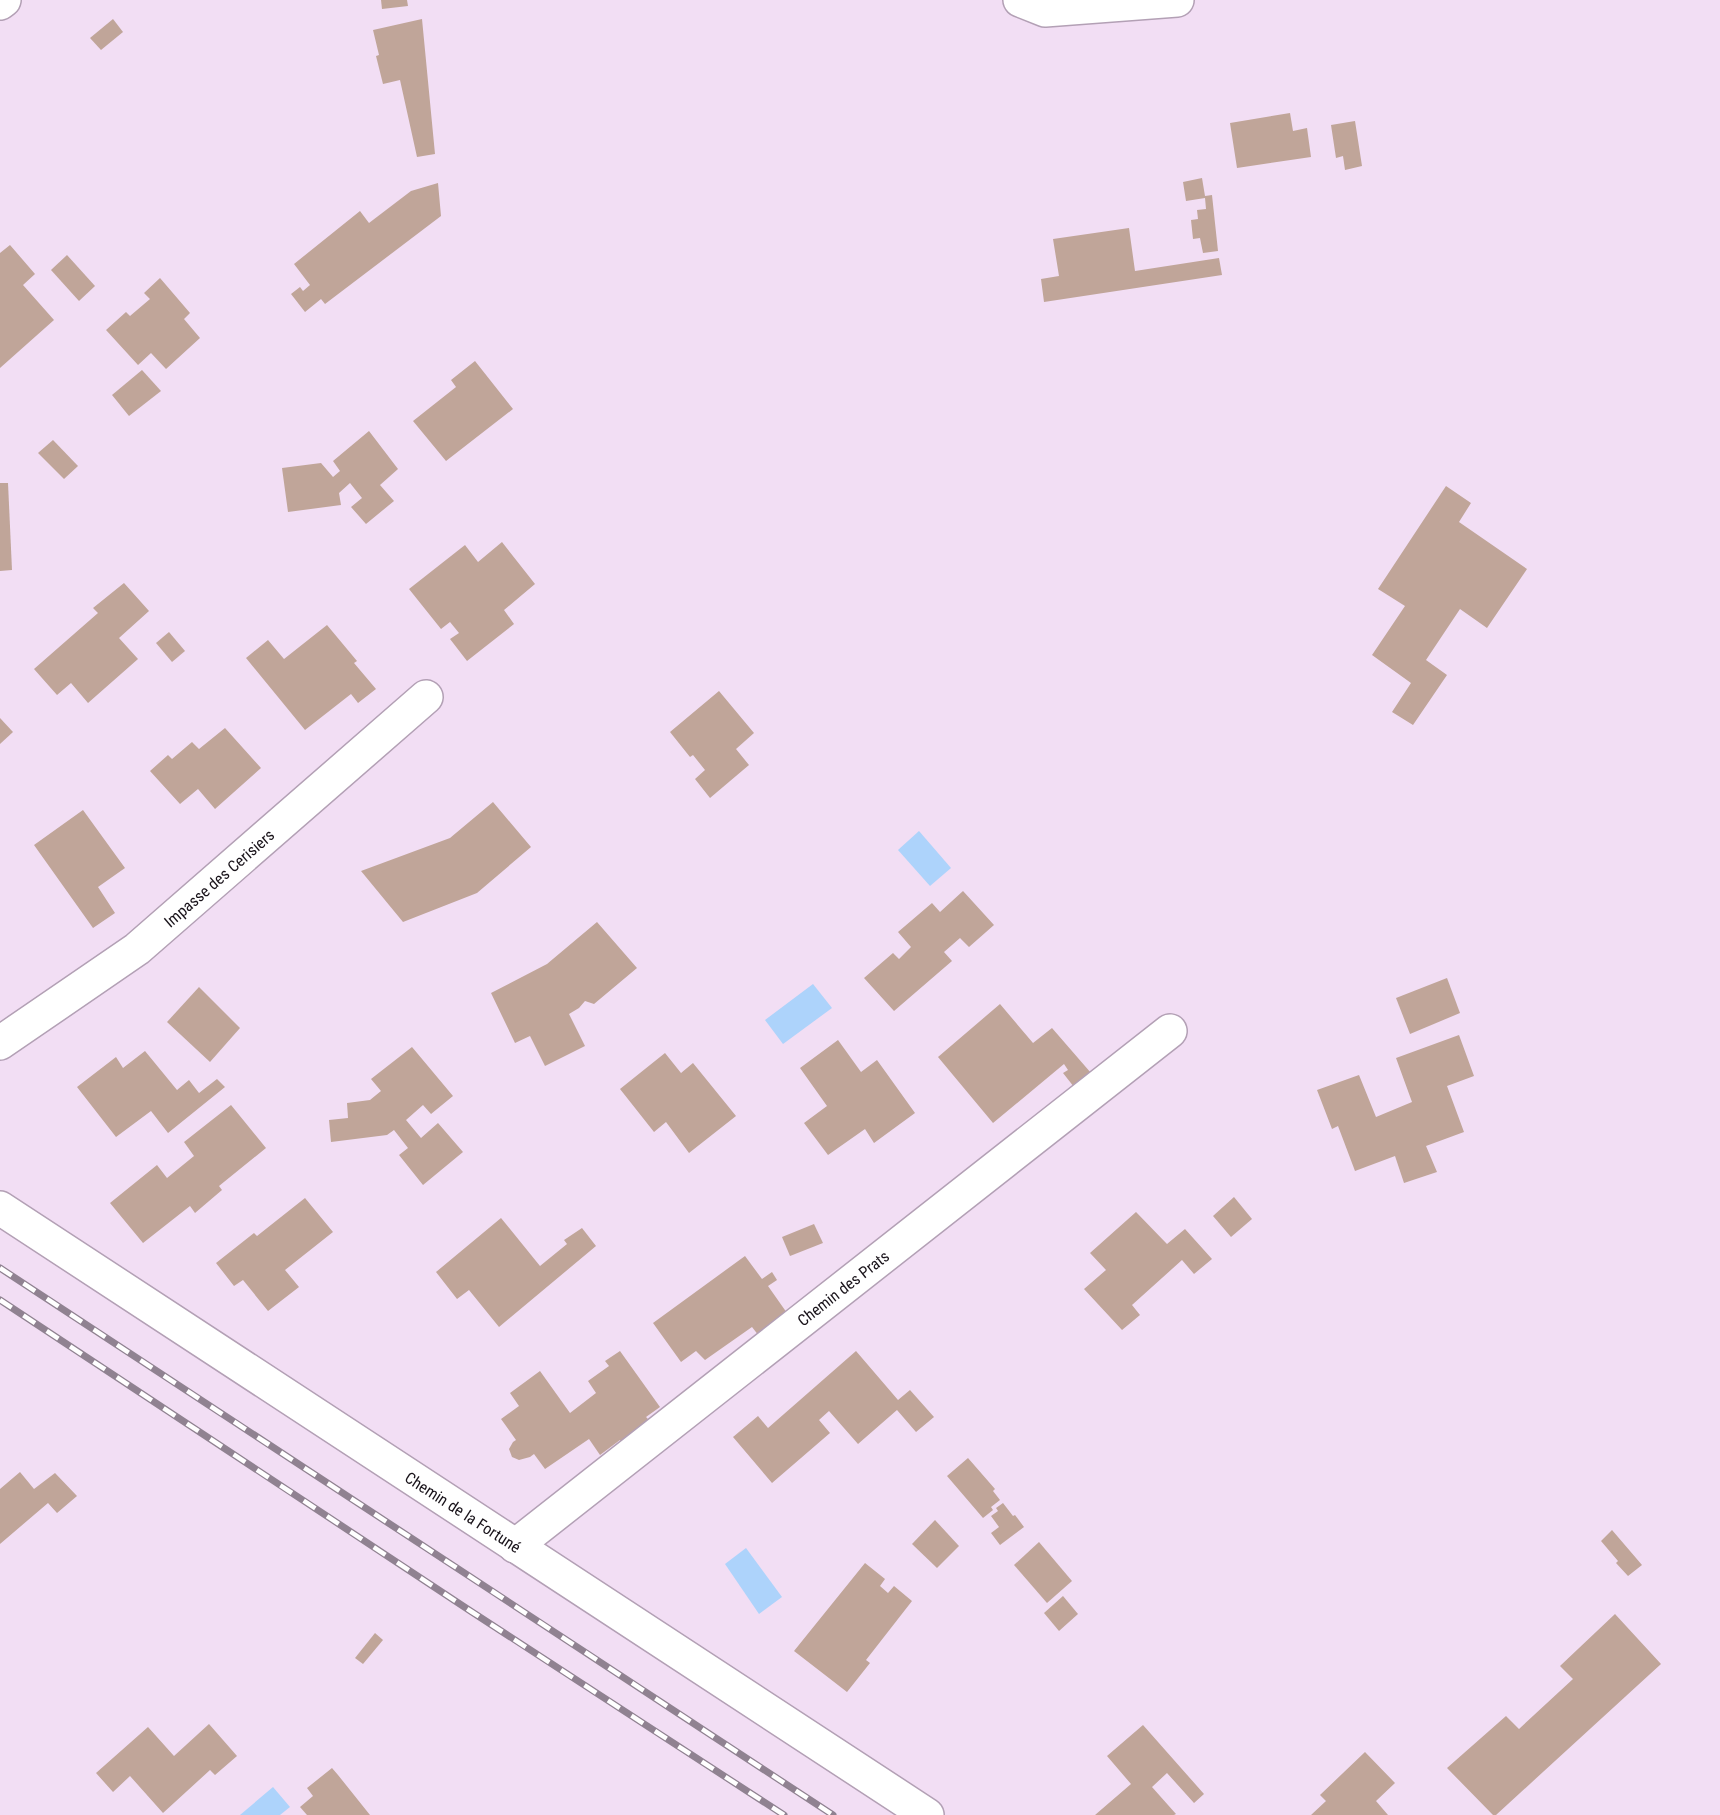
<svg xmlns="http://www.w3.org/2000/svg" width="1720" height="1815" viewBox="0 0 1720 1815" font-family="'Roboto Condensed',sans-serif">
<rect width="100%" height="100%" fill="#f2def4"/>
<g fill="#add3fb">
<path d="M 919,831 L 951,868 L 930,886 L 898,850 Z"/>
<path d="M 813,984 L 832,1008 L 783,1044 L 765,1020 Z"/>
<path d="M 746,1548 L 782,1597 L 759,1614 L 725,1564 Z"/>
<path d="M 273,1787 L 290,1807 L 280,1815 L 240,1815 Z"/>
</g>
<g fill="#c0a599">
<path d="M 381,0 L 407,0 L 408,6 L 382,9 Z"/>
<path d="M 113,19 L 123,32 L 101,50 L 90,38 Z"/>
<path d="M 422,19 L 435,154 L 417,157 L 400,80 L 383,84 L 376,56 L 379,55 L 373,30 Z"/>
<path d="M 1290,113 L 1293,131 L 1307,128 L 1311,157 L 1237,168 L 1230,123 Z"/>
<path d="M 1355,121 L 1362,166 L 1345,170 L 1343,156 L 1336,158 L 1331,125 Z"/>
<path d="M 1202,178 L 1205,196 L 1212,195 L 1218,251 L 1203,253 L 1200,238 L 1193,239 L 1191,220 L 1198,219 L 1197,210 L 1206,209 L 1205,198 L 1186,201 L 1183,182 Z"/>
<path d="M 438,183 L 441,216 L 325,304 L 321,299 L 305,312 L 291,294 L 300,287 L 303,291 L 310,285 L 294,264 L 360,211 L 369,223 L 411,191 Z"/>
<path d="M 1129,228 L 1135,271 L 1219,258 L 1222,275 L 1044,302 L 1041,279 L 1059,276 L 1053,239 Z"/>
<path d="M 10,245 L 35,274 L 23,285 L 54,320 L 0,368 L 0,253 Z"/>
<path d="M 67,255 L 95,286 L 79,301 L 51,270 Z"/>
<path d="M 160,278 L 190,313 L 184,319 L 200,338 L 166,369 L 151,353 L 138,365 L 106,330 L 126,312 L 130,316 L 150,299 L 144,293 Z"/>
<path d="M 475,361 L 513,409 L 446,461 L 413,421 L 456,387 L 451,380 Z"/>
<path d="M 142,370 L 161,391 L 129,416 L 112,395 Z"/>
<path d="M 369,431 L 398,469 L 380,485 L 394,501 L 366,524 L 351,507 L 362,498 L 350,483 L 339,493 L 341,505 L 288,512 L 282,468 L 321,463 L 333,477 L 340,471 L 333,461 Z"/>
<path d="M 53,440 L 78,466 L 64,479 L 38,453 Z"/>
<path d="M 0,483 L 8,483 L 12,570 L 0,571 Z"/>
<path d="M 1446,486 L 1471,503 L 1459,522 L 1527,569 L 1487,628 L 1460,609 L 1426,660 L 1447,675 L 1413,725 L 1392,712 L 1411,683 L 1372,655 L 1405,606 L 1378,589 Z"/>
<path d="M 502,542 L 535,584 L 504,610 L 514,624 L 467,661 L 450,639 L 459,633 L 450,622 L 441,629 L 409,589 L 465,545 L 478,562 Z"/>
<path d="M 124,583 L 149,611 L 119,638 L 138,659 L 88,703 L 71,683 L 57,695 L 34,669 L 98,613 L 93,608 Z"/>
<path d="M 327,625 L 357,661 L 354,663 L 376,689 L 358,703 L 351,694 L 305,730 L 246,658 L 268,640 L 284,659 Z"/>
<path d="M 169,632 L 185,651 L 172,662 L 156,643 Z"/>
<path d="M 719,691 L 754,733 L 736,749 L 749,765 L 710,798 L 695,779 L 705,770 L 693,755 L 690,757 L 670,732 Z"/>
<path d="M 0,718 L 13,732 L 0,744 Z"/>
<path d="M 225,728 L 261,768 L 215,809 L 198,789 L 180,804 L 150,771 L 168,755 L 172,759 L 192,742 L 199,749 Z"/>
<path d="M 493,802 L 531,847 L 477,893 L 403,922 L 361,871 L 450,838 Z"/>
<path d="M 83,810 L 125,868 L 98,887 L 115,913 L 93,928 L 34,845 Z"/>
<path d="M 963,891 L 994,925 L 969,947 L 960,938 L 944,952 L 952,961 L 894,1011 L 864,978 L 893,953 L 899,959 L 911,947 L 898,932 L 932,903 L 940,912 Z"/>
<path d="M 597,922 L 637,968 L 594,1004 L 585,1001 L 579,1008 L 569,1014 L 585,1046 L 545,1066 L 530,1036 L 515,1043 L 491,993 L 547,964 Z"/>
<path d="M 1447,978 L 1460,1013 L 1410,1034 L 1396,998 Z"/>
<path d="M 199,987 L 240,1028 L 210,1062 L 167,1022 Z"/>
<path d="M 1000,1004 L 1033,1043 L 1052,1028 L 1091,1073 L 1074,1087 L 1063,1073 L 1068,1070 L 1064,1064 L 993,1123 L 938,1057 Z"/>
<path d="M 1459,1035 L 1474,1076 L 1447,1086 L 1464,1132 L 1426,1146 L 1437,1172 L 1404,1183 L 1395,1156 L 1355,1171 L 1338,1126 L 1332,1129 L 1317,1090 L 1359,1075 L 1376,1117 L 1412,1102 L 1396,1058 Z"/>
<path d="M 838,1040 L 861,1072 L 877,1060 L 915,1113 L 874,1143 L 865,1129 L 828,1155 L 804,1123 L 827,1106 L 800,1068 Z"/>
<path d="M 412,1047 L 453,1096 L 431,1114 L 423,1105 L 406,1120 L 421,1138 L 438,1123 L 463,1152 L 423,1185 L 399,1155 L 408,1148 L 394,1130 L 387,1135 L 331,1142 L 329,1120 L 348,1118 L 347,1103 L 370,1100 L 381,1091 L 371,1079 Z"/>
<path d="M 145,1051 L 177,1090 L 189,1080 L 199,1093 L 217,1079 L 225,1087 L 168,1133 L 151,1111 L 116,1137 L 77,1087 L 116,1057 L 123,1068 Z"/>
<path d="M 665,1053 L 681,1073 L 693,1063 L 736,1116 L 689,1153 L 666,1122 L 654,1132 L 620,1089 Z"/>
<path d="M 231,1105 L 266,1148 L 219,1186 L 222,1190 L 195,1213 L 190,1206 L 143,1243 L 110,1203 L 157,1165 L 167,1178 L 194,1156 L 184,1142 Z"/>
<path d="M 1234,1197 L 1252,1219 L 1231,1237 L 1213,1216 Z"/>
<path d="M 305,1198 L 333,1232 L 285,1270 L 299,1287 L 268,1311 L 243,1280 L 234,1286 L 216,1263 L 254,1233 L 257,1236 Z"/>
<path d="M 1136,1212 L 1167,1244 L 1185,1229 L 1212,1259 L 1194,1274 L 1182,1260 L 1132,1305 L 1140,1315 L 1122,1330 L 1084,1289 L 1106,1270 L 1090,1253 Z"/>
<path d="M 501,1218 L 540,1266 L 567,1244 L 564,1240 L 582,1228 L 596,1246 L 499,1327 L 469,1290 L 457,1299 L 436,1272 Z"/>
<path d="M 814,1224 L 823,1243 L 790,1256 L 782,1237 Z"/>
<path d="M 745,1256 L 762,1279 L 772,1272 L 777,1280 L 768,1286 L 787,1313 L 759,1336 L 752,1327 L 705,1360 L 696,1351 L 681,1362 L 653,1323 Z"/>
<path d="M 620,1351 L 660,1407 L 646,1417 L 649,1420 L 631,1433 L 636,1441 L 626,1449 L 620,1440 L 600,1455 L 589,1439 L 545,1469 L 534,1454 L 530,1457 L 519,1460 L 512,1457 L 509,1449 L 513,1442 L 516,1440 L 501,1419 L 519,1406 L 510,1393 L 540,1371 L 570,1413 L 596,1393 L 588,1381 L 609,1366 L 605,1361 Z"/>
<path d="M 856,1351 L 898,1400 L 910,1390 L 934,1417 L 916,1432 L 897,1410 L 858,1444 L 829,1411 L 819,1420 L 830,1433 L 772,1483 L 733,1437 L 758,1416 L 768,1428 Z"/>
<path d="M 968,1458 L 995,1489 L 993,1491 L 1000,1500 L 991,1507 L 993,1510 L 983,1518 L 947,1476 Z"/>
<path d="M 20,1472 L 34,1489 L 55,1473 L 77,1496 L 57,1513 L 48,1503 L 0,1544 L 0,1489 Z"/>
<path d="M 1003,1503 L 1013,1516 L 1015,1515 L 1024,1527 L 1000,1545 L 991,1533 L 999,1527 L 991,1516 L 998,1511 L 996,1508 Z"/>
<path d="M 935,1520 L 959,1546 L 937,1568 L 912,1544 Z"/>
<path d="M 1612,1530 L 1642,1565 L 1628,1576 L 1616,1563 L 1618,1561 L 1601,1541 Z"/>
<path d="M 1039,1542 L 1072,1581 L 1047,1603 L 1014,1565 Z"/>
<path d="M 865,1563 L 885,1579 L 880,1586 L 888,1593 L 894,1586 L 912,1601 L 866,1660 L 870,1663 L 847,1692 L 794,1651 Z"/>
<path d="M 1063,1596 L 1078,1614 L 1059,1631 L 1044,1613 Z"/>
<path d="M 1615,1614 L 1661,1664 L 1496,1815 L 1493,1815 L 1447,1768 L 1506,1716 L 1519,1729 L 1573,1679 L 1560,1666 Z"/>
<path d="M 375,1633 L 383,1640 L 363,1664 L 355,1658 Z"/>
<path d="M 209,1724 L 237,1756 L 215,1775 L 210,1770 L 163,1813 L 130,1776 L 113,1792 L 96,1773 L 148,1727 L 174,1756 Z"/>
<path d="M 1143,1725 L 1204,1794 L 1194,1803 L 1167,1773 L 1152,1787 L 1176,1814 L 1174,1815 L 1095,1815 L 1131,1784 L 1107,1756 Z"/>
<path d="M 1365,1752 L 1395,1783 L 1376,1801 L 1388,1815 L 1311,1815 L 1326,1801 L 1320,1795 Z"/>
<path d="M 332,1768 L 338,1775 L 370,1815 L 307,1815 L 300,1807 L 313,1796 L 307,1788 Z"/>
</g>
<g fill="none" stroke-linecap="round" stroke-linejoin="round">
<g stroke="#b3a0b5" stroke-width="36">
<g id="minor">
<path d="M 1020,0 L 1045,10 L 1177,0"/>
<path d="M 0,3 L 4,0"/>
<path d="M 0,1043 L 137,949 L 426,697"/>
<path d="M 0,1208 L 927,1815"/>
<path d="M 515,1546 L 1170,1031"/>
</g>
</g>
<use href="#minor" stroke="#fff" stroke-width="33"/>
<g stroke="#908291" stroke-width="7">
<g id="rail">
<path d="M 0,1268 L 833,1815"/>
<path d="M 0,1300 L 472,1612 L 784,1815"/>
</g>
</g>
<use href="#rail" stroke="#fff" stroke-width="4.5" stroke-dasharray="14" stroke-linecap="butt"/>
</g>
<g text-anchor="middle" stroke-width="5" stroke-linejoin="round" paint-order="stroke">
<g font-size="16" fill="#181219" stroke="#fff">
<text transform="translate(219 878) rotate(-41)" y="6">Impasse des Cerisiers</text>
<text transform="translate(843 1288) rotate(-38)" y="6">Chemin des Prats</text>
<text transform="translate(463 1512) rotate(33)" y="6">Chemin de la Fortuné</text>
</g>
</g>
</svg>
